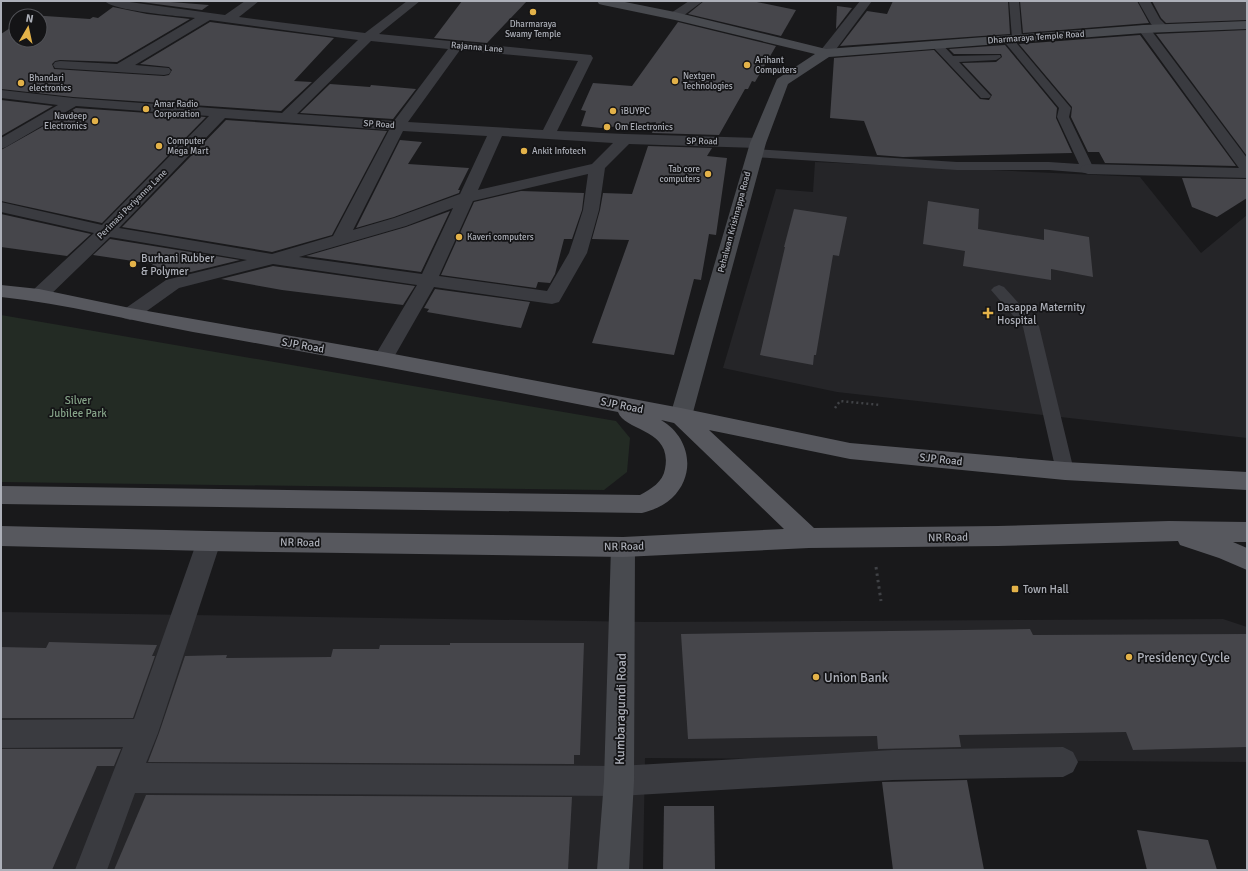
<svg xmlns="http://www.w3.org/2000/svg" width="1248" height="871" viewBox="0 0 1248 871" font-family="Signika,sans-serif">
<rect width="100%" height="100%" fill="#19191b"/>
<g fill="#252528">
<path d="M 815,162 L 1140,177 L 1201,253 L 1247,215 L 1247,438 L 837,392 L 723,368 L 776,189 L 813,192 Z"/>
<path d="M 1,612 L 647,622 L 1223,619 L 1247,627 L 1247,762 L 645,758 L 643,870 L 1,870 Z"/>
</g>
<path fill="#232b24" d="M 1,315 L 616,421 L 630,438 L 627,472 L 604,490 L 1,482 Z"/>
<g fill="#46464b">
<path d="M 133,1 L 158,1 L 209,5 L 202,10 Z"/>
<path d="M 462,1 L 527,1 L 487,43 L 434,38 Z"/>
<path d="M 704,1 L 752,1 L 796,10 L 781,36 L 688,14 Z"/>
<path d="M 893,1 L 1008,1 L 1010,34 L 840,46 L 867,11 L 887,14 Z"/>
<path d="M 1020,1 L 1137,1 L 1149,23 L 1023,33 Z"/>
<path d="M 1152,1 L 1247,1 L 1247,20 L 1166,23 L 1161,18 Z"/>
<path d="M 837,6 L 852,8 L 836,29 Z"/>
<path d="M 113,7 L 147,14 L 190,19 L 117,62 L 60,60 L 55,61 L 52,64 L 54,69 L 164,76 L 169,75 L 172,70 L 169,67 L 140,64 L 210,22 L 334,38 L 294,81 L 312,82 L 281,111 L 73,97 L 1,89 L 1,34 L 16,24 L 16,40 L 40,40 L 40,16 L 28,16 L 30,15 L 90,19 L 93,17 L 98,18 Z"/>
<path d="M 678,22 L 776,46 L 755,82 L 752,81 L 748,89 L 745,89 L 719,135 L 652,133 L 656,122 L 601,128 L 581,126 L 586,111 L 581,110 L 593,83 L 632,86 Z"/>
<path d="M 1247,30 L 1247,156 L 1156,34 Z"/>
<path d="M 1140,35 L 1236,166 L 1105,163 L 1099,152 L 1088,152 L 1071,117 L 1072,107 L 1019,44 Z"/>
<path d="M 1005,45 L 1057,108 L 1056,118 L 1072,153 L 903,157 L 877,155 L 864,121 L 830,118 L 834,58 L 934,50 L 980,99 L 989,100 L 992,95 L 962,63 L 996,62 L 1002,57 L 1001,54 L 954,54 L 949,49 Z"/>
<path d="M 330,84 L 370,87 L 371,85 L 416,89 L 393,119 L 300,113 Z"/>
<path d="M 1,100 L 53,106 L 1,136 Z"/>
<path d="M 76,108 L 206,117 L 102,223 L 1,201 L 1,150 Z"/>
<path d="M 226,120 L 387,131 L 332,235 L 272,252 L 122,227 Z"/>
<path d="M 400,140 L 422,142 L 408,164 L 469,168 L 458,190 L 460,190 L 459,193 L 394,217 L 356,228 Z"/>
<path d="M 648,146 L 712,148 L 707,156 L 727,158 L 716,235 L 709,234 L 701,280 L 694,279 L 674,355 L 592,343 L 629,240 L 592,239 L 600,210 L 603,193 L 632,194 Z"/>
<path d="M 1182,178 L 1247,179 L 1247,198 L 1217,217 L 1192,207 Z"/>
<path d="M 521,191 L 584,193 L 582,210 L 572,239 L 564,239 L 555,274 L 550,283 L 538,282 L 536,288 L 441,275 L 474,202 Z"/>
<path d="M 928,201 L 979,209 L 978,229 L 1044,240 L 1044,229 L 1089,237 L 1093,277 L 1051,269 L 1051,280 L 963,266 L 965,251 L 923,244 Z"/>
<path d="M 794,209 L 847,217 L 839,256 L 833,255 L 816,355 L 814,355 L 813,365 L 760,355 L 785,247 L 784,247 Z"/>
<path d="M 450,211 L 421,272 L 306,256 L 406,227 Z"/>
<path d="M 1,214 L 91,234 L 67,256 L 1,247 Z"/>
<path d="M 110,239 L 240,260 L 191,272 L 150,267 L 153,264 L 93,255 Z"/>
<path d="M 273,266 L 415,286 L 403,305 L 282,290 L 221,279 Z"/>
<path d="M 435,289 L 530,302 L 521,328 L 427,312 L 429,309 L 424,308 Z"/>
<path d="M 1030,629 L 1033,635 L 1247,634 L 1247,747 L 1133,750 L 1126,732 L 959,735 L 961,747 L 878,749 L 877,736 L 688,739 L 681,634 Z"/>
<path d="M 49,642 L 157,645 L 152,656 L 155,656 L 133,718 L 1,718 L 1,647 L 46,648 Z"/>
<path d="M 450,643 L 584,643 L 580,755 L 574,755 L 574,764 L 148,762 L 159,733 L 185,656 L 227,655 L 226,658 L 331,657 L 333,649 L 379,649 L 380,645 L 450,645 Z"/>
<path d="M 1,749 L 121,749 L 114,766 L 97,766 L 52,870 L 1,870 Z"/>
<path d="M 967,780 L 984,870 L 893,870 L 882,782 Z"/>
<path d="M 146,795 L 572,797 L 568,870 L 114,870 Z"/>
<path d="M 664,806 L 714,806 L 715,870 L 663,870 Z"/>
<path d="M 1137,830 L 1208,840 L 1217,870 L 1147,870 Z"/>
</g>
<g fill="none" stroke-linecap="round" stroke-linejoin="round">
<path stroke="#404246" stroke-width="2.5" stroke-dasharray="2 3" stroke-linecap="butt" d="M 835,408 L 840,401 L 880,405"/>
<path stroke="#404246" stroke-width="3" stroke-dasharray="2.5 4" stroke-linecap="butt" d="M 876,567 L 881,601"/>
<g fill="#3a3b40" fill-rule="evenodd">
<path d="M 1009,1 L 1019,1 L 1022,38 L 1021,40 L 1014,40 L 1071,108 L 1069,117 L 1094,169 L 1093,172 L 1088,173 L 1049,170 L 957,170 L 754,157 L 750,156 L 748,153 L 750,150 L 754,149 L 957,162 L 1049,162 L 1079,164 L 1057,117 L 1059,108 L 1002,39 L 1007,36 L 1012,38 Z"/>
<path d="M 936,41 L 940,42 L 953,56 L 1000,55 L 1001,57 L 996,60 L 959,62 L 989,94 L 991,96 L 989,98 L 981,98 L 932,46 L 931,44 Z"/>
<path d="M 999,285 L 1004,287 L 1039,326 L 1074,471 L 1072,476 L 1065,478 L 1058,476 L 1056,471 L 1023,327 L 991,290 L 994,287 Z"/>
</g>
<g fill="#3a3b40" fill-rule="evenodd">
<path d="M 105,1 L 122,1 L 225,15 L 245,1 L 259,1 L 239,17 L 365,33 L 407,1 L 420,1 L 379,34 L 591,55 L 593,58 L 557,131 L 625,134 L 758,138 L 763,140 L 766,143 L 763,146 L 758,148 L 629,144 L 605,168 L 599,210 L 587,253 L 559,302 L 552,304 L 434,287 L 390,364 L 383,366 L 376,364 L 373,359 L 417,285 L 273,264 L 179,288 L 137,318 L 130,320 L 123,318 L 120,314 L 123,310 L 166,280 L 247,260 L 110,237 L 46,299 L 39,301 L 32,299 L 30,295 L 32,291 L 94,233 L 1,212 L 1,202 L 102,225 L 209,116 L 76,106 L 6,147 L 1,149 L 1,138 L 58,105 L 1,98 L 1,90 L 73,98 L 282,113 L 358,40 L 210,20 L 135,65 L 169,68 L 171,71 L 169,74 L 164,75 L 55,68 L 53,65 L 55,62 L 60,61 L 117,64 L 195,18 C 180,16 112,11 105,1 ZM 371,41 L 448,49 L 394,121 L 297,114 ZM 460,50 L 578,61 L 543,130 L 408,122 ZM 225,118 L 389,130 L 333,236 L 272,254 L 119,228 ZM 403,131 L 487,136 L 460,194 L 394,218 L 353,230 ZM 502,136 L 613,143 L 592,164 L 478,190 ZM 588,174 L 583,210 L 569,253 L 547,291 L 439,276 L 473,201 ZM 453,208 L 422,274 L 299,257 L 406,226 Z"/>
<path d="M 689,1 L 703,1 L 679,19 L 671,19 L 669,16 L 671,13 Z"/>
<path d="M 860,1 L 872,1 L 831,56 L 821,56 L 819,53 L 821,50 Z"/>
<path d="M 1138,1 L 1150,1 L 1160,19 L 1169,28 L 1167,31 L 1159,31 L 1151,24 Z"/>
<path d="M 1144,25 L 1148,26 L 1247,158 L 1247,178 L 1088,174 L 1082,172 L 1080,169 L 1082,166 L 1088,164 L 1239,168 L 1138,29 L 1140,26 Z"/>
<path d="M 209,531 L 218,534 L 221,541 L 158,733 L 146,763 L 619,766 L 893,750 L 1063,747 L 1073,752 L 1078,762 L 1073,772 L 1063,777 L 893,780 L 619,796 L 135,793 L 107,870 L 75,870 L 123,747 L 1,748 L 1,720 L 134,719 L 197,541 L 200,534 Z"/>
</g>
<g fill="#484a4f" fill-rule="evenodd">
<path d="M 597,1 L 620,1 L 675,12 L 826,49 L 1144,25 L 1247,21 L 1247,29 L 1144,33 L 829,57 L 788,84 L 766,143 L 692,416 L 689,422 L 681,424 L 673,422 L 670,416 L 750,143 L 777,79 L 815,54 L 675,20 L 603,5 L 599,4 Z"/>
<path d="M 623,537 L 632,540 L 635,547 L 634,781 L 629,870 L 597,870 L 604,781 L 611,547 L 614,540 Z"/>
</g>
<path fill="#57585e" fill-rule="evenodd" d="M 1,285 L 39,289 L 130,308 L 383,352 L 681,408 L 850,443 L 1065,462 L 1247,472 L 1247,490 L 1065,480 L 850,459 L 709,430 L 814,528 L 998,526 L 1169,521 L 1247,522 L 1247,542 L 1233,542 L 1247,548 L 1247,570 L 1219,558 L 1180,545 L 1178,541 L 998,546 L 809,548 L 623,557 L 209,551 L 1,546 L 1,526 L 209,531 L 623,537 L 784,529 L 674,423 L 661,420 C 690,437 697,474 672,498 C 664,506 653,510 642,513 L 1,504 L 1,486 L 640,495 C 651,489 663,482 665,469 C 673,428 625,432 618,412 C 476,384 335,357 193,332 C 129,320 66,304 1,297 Z"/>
</g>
<g fill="#e3b249" stroke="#141416" stroke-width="1.5">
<circle cx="533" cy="12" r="4"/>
<circle cx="747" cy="65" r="4"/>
<circle cx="675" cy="81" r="4"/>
<circle cx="21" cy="83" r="4"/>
<circle cx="146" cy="109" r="4"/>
<circle cx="613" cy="111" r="4"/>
<circle cx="95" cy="121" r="4"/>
<circle cx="607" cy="127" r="4"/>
<circle cx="159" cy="146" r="4"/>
<circle cx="524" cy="151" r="4"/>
<circle cx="708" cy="174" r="4"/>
<circle cx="459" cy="237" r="4"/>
<circle cx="133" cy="264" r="4"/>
<path d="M986 307h4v4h4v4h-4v4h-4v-4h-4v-4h4z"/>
<rect x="1011" y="585" width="8" height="8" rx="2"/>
<circle cx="1129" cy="657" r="4"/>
<circle cx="816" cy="677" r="4"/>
</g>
<g text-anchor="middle" stroke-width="3.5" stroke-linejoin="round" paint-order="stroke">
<g font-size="9" fill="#adb0b9" stroke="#141416" text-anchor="start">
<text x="533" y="27" text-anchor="middle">Dharmaraya<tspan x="533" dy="10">Swamy Temple</tspan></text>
<text x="755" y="63">Arihant<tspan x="755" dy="10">Computers</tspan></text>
<text x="683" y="79">Nextgen<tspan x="683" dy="10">Technologies</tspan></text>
<text x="29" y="81">Bhandari<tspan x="29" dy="10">electronics</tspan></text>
<text x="154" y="107">Amar Radio<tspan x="154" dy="10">Corporation</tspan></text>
<text x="621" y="114">iBUYPC</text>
<text x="87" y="119" text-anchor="end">Navdeep<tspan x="87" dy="10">Electronics</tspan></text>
<text x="615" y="130">Om Electronics</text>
<text x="167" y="144">Computer<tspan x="167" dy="10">Mega Mart</tspan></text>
<text x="532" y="154">Ankit Infotech</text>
<text x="700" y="172" text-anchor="end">Tab core<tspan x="700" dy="10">computers</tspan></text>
<text x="467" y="240">Kaveri computers</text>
</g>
<g font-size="9" fill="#adb0b9" stroke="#141416">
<text transform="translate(1036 37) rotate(-4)" y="3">Dharmaraya Temple Road</text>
<text transform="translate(477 47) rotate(5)" y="3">Rajanna Lane</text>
<text transform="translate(379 124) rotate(4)" y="3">SP Road</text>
<text transform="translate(702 141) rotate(1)" y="3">SP Road</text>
<text transform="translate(132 204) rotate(-45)" y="3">Perimasi Periyanna Lane</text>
<text transform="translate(734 222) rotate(-75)" y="3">Pehalwan Krishnappa Road</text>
</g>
<g font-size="11" fill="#adb0b9" stroke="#141416" text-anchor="start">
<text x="141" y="262">Burhani Rubber<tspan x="141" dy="13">&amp; Polymer</tspan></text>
<text x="997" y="311">Dasappa Maternity<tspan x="997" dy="13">Hospital</tspan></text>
<text x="1023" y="593">Town Hall</text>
</g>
<g font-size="11" fill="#adb0b9" stroke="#141416">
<text transform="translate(303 345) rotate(10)" y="4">SJP Road</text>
<text transform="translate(622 405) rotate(11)" y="4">SJP Road</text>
<text transform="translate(941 459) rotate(6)" y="4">SJP Road</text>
<text transform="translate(948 537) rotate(-1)" y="4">NR Road</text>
<text transform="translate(300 542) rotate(1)" y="4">NR Road</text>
<text transform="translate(624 546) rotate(-1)" y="4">NR Road</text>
</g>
<g font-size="11" fill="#85a388" stroke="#141416">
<text x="78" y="404">Silver<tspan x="78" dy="13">Jubilee Park</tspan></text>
</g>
<g font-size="13" fill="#adb0b9" stroke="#141416" text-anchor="start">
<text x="1137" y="662">Presidency Cycle</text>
<text x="824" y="682">Union Bank</text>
</g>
<g font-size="13" fill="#adb0b9" stroke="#141416">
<text transform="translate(620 709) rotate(-89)" y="5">Kumbaragundi Road</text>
</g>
</g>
<rect width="1248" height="871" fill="none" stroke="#adb0b9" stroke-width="4"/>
<g transform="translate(28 28) rotate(9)"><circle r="19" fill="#141416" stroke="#515257"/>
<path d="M0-3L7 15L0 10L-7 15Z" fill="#e3b249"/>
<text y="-6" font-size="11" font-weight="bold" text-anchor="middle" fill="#adb0b9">N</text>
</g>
</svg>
